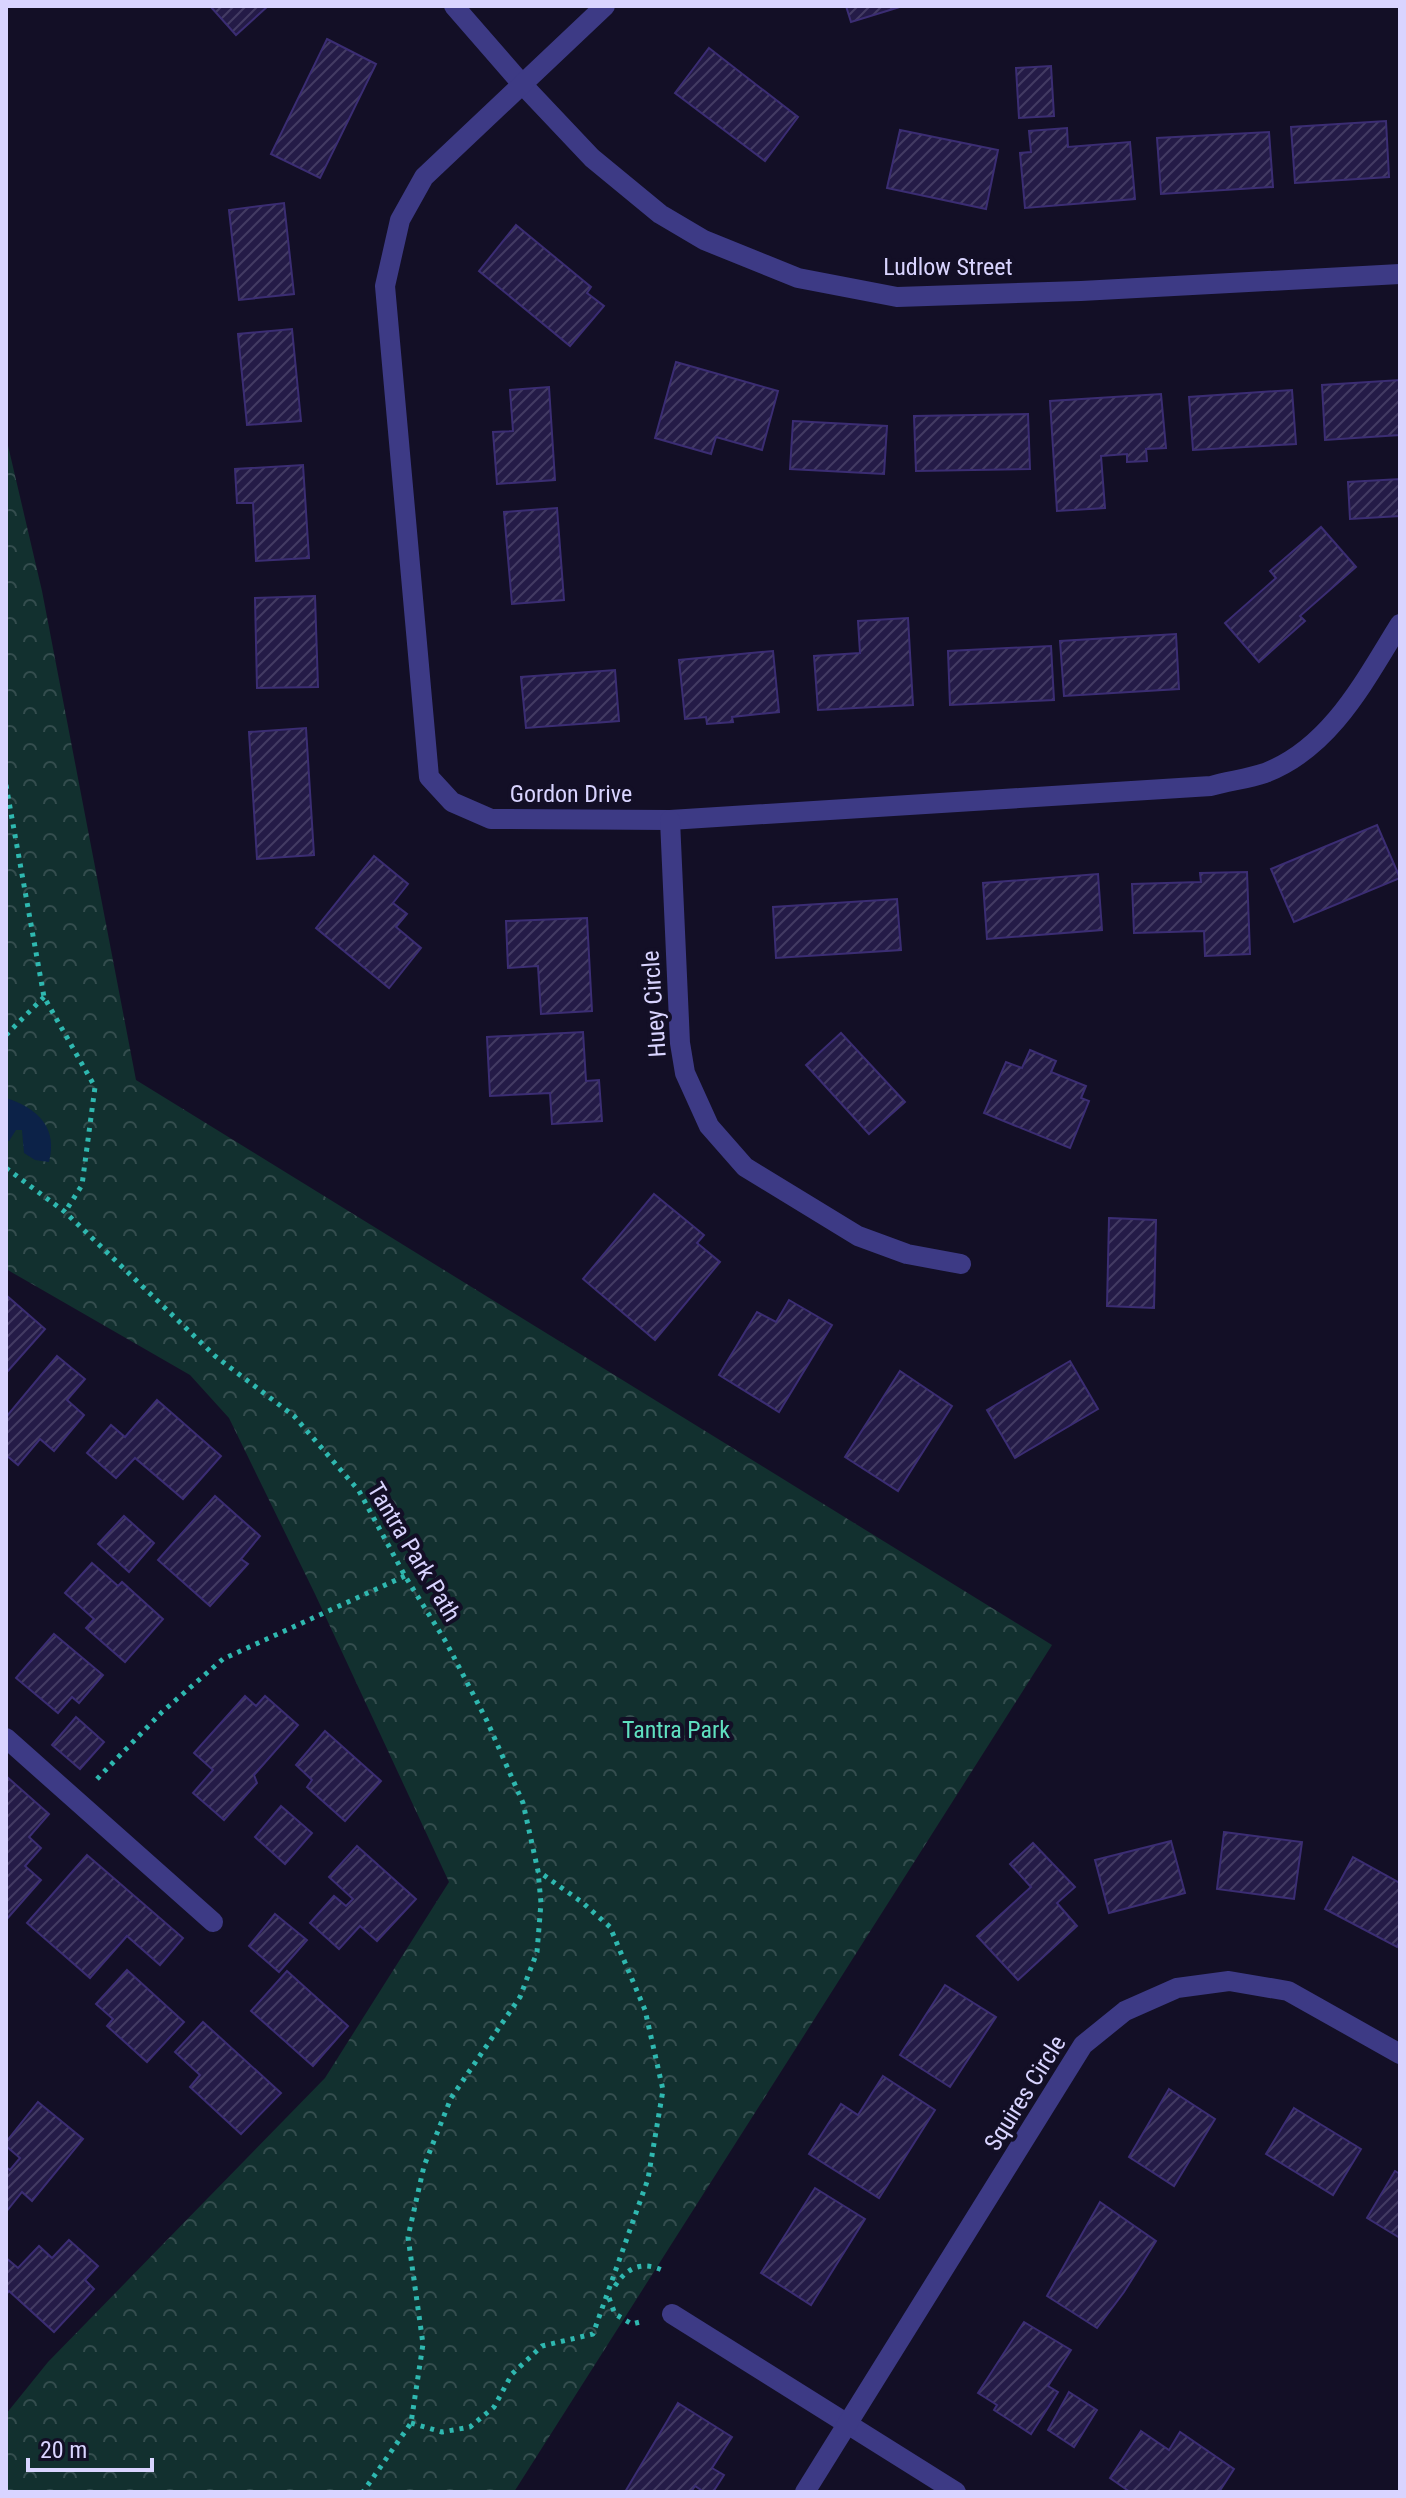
<svg xmlns="http://www.w3.org/2000/svg" width="1406" height="2498" viewBox="0 0 1406 2498" font-family="'Roboto Condensed',sans-serif">
<defs>
<pattern id="park-crowns" width="20" height="18" patternUnits="userSpaceOnUse" patternTransform="scale(2)"><rect width="20" height="18" fill="#12302f"/><path d="M2 6a3 3 0 1 1 6 0M12 15a3 3 0 1 1 6 0" fill="none" stroke="#344d4e"/></pattern>
<pattern id="building-hatch" width="6" height="6" patternUnits="userSpaceOnUse" patternTransform="scale(2)"><rect width="6" height="6" fill="#241b47"/><path d="M-1 1l2-2M0 6l6-6M5 7l2-2" fill="none" stroke="#433b63"/></pattern>
</defs>
<rect width="100%" height="100%" fill="#130f26"/>
<path fill="url(#park-crowns)" d="M 6,437 L 42,591 L 136,1080 L 1052,1645 L 514,2492 L 6,2492 L 6,2414 L 48,2362 L 325,2078 L 449,1882 L 315,1594 L 229,1418 L 190,1375 L 6,1269 Z"/>
<path fill="#0c2248" d="M 6,1098 C 38,1108 58,1128 49,1162 L 35,1160 L 24,1153 L 22,1130 L 16,1130 L 9,1141 L 6,1140 Z"/>
<g fill="url(#building-hatch)" stroke="#3b2d73" stroke-width="2">
<path d="M 210,6 L 268,6 L 236,35 Z"/>
<path d="M 846,6 L 903,6 L 851,22 Z"/>
<path d="M 327,39 L 376,64 L 320,178 L 271,154 Z"/>
<path d="M 709,48 L 798,117 L 765,161 L 675,93 Z"/>
<path d="M 1051,66 L 1054,116 L 1019,118 L 1016,68 Z"/>
<path d="M 1386,121 L 1389,177 L 1295,183 L 1291,127 Z"/>
<path d="M 1067,128 L 1068,147 L 1130,142 L 1135,199 L 1025,208 L 1020,153 L 1031,152 L 1029,131 Z"/>
<path d="M 900,130 L 998,150 L 986,209 L 887,188 Z"/>
<path d="M 1269,132 L 1273,187 L 1161,194 L 1157,138 Z"/>
<path d="M 284,203 L 294,294 L 239,300 L 229,210 Z"/>
<path d="M 516,225 L 591,287 L 587,293 L 604,306 L 570,346 L 479,271 Z"/>
<path d="M 292,329 L 301,421 L 247,425 L 238,334 Z"/>
<path d="M 676,362 L 778,391 L 762,450 L 716,437 L 711,454 L 655,438 Z"/>
<path d="M 1400,380 L 1400,435 L 1325,440 L 1322,385 Z"/>
<path d="M 549,387 L 555,480 L 497,484 L 493,432 L 513,431 L 510,390 Z"/>
<path d="M 1292,390 L 1296,444 L 1193,450 L 1189,397 Z"/>
<path d="M 1161,394 L 1166,448 L 1146,449 L 1147,461 L 1127,462 L 1127,454 L 1101,456 L 1105,508 L 1057,511 L 1050,401 Z"/>
<path d="M 1028,414 L 1030,469 L 916,471 L 914,416 Z"/>
<path d="M 793,421 L 887,426 L 884,474 L 790,469 Z"/>
<path d="M 303,465 L 309,558 L 256,561 L 253,503 L 237,503 L 235,469 Z"/>
<path d="M 1400,479 L 1400,516 L 1350,519 L 1348,482 Z"/>
<path d="M 557,508 L 564,600 L 512,604 L 504,512 Z"/>
<path d="M 1321,527 L 1356,567 L 1300,616 L 1305,621 L 1259,662 L 1225,623 L 1276,578 L 1270,571 Z"/>
<path d="M 315,596 L 318,687 L 257,688 L 255,598 Z"/>
<path d="M 908,618 L 913,705 L 818,710 L 814,656 L 860,653 L 858,621 Z"/>
<path d="M 1176,634 L 1179,689 L 1064,696 L 1060,641 Z"/>
<path d="M 1051,646 L 1054,700 L 950,705 L 948,651 Z"/>
<path d="M 773,651 L 779,712 L 732,717 L 733,722 L 707,724 L 706,717 L 685,719 L 679,660 Z"/>
<path d="M 615,670 L 619,721 L 526,728 L 521,677 Z"/>
<path d="M 306,728 L 314,855 L 257,859 L 249,732 Z"/>
<path d="M 1377,825 L 1400,878 L 1294,922 L 1271,869 Z"/>
<path d="M 374,856 L 408,884 L 393,903 L 407,914 L 396,927 L 421,948 L 389,988 L 316,928 Z"/>
<path d="M 1247,872 L 1250,954 L 1205,956 L 1204,931 L 1134,933 L 1132,884 L 1201,882 L 1200,873 Z"/>
<path d="M 1098,874 L 1102,930 L 987,939 L 983,883 Z"/>
<path d="M 897,899 L 901,950 L 776,958 L 773,907 Z"/>
<path d="M 587,918 L 592,1011 L 541,1014 L 538,966 L 508,968 L 506,921 Z"/>
<path d="M 583,1032 L 586,1081 L 599,1080 L 602,1121 L 552,1124 L 550,1093 L 490,1096 L 487,1037 Z"/>
<path d="M 841,1033 L 905,1102 L 869,1134 L 806,1065 Z"/>
<path d="M 1030,1050 L 1056,1061 L 1051,1072 L 1086,1086 L 1081,1098 L 1089,1101 L 1070,1148 L 984,1113 L 1006,1062 L 1022,1068 Z"/>
<path d="M 654,1194 L 704,1235 L 697,1243 L 720,1262 L 655,1340 L 583,1279 Z"/>
<path d="M 1109,1218 L 1156,1220 L 1154,1308 L 1107,1306 Z"/>
<path d="M 6,1295 L 45,1329 L 7,1372 L 6,1371 Z"/>
<path d="M 789,1300 L 832,1325 L 779,1412 L 719,1375 L 757,1312 L 776,1322 Z"/>
<path d="M 57,1356 L 85,1379 L 67,1400 L 84,1415 L 54,1451 L 40,1439 L 18,1465 L 6,1455 L 6,1417 Z"/>
<path d="M 1070,1361 L 1098,1409 L 1015,1458 L 987,1410 Z"/>
<path d="M 900,1371 L 952,1406 L 898,1491 L 845,1457 Z"/>
<path d="M 157,1400 L 221,1456 L 183,1499 L 135,1458 L 116,1478 L 87,1453 L 111,1425 L 125,1437 Z"/>
<path d="M 215,1496 L 260,1536 L 241,1559 L 248,1564 L 210,1606 L 158,1560 Z"/>
<path d="M 124,1516 L 154,1543 L 129,1572 L 98,1544 Z"/>
<path d="M 92,1563 L 118,1586 L 122,1582 L 163,1619 L 125,1662 L 86,1628 L 94,1619 L 65,1593 Z"/>
<path d="M 54,1634 L 103,1675 L 79,1703 L 72,1697 L 58,1713 L 16,1678 Z"/>
<path d="M 245,1696 L 256,1706 L 265,1696 L 298,1725 L 254,1775 L 257,1783 L 224,1820 L 193,1793 L 213,1770 L 194,1753 Z"/>
<path d="M 76,1717 L 104,1742 L 80,1769 L 52,1745 Z"/>
<path d="M 325,1731 L 381,1781 L 345,1821 L 307,1787 L 312,1780 L 296,1765 Z"/>
<path d="M 6,1776 L 49,1814 L 29,1837 L 41,1848 L 25,1866 L 41,1880 L 6,1920 Z"/>
<path d="M 281,1806 L 312,1833 L 285,1864 L 255,1837 Z"/>
<path d="M 1224,1832 L 1302,1842 L 1294,1899 L 1217,1889 Z"/>
<path d="M 1171,1841 L 1185,1893 L 1109,1913 L 1095,1860 Z"/>
<path d="M 1033,1843 L 1075,1887 L 1057,1903 L 1077,1926 L 1018,1980 L 977,1936 L 1031,1887 L 1010,1864 Z"/>
<path d="M 357,1846 L 416,1899 L 377,1941 L 360,1926 L 339,1949 L 310,1923 L 334,1896 L 346,1906 L 353,1899 L 329,1877 Z"/>
<path d="M 87,1855 L 183,1938 L 160,1965 L 127,1936 L 90,1978 L 27,1923 Z"/>
<path d="M 1353,1857 L 1400,1883 L 1400,1941 L 1397,1947 L 1325,1909 Z"/>
<path d="M 275,1914 L 307,1940 L 279,1972 L 249,1946 Z"/>
<path d="M 127,1970 L 184,2022 L 147,2062 L 107,2026 L 113,2019 L 96,2004 Z"/>
<path d="M 287,1971 L 348,2026 L 313,2066 L 251,2011 Z"/>
<path d="M 945,1985 L 996,2017 L 950,2087 L 900,2055 Z"/>
<path d="M 203,2022 L 281,2093 L 241,2134 L 190,2087 L 200,2075 L 175,2052 Z"/>
<path d="M 883,2076 L 935,2110 L 879,2198 L 809,2154 L 841,2104 L 858,2115 Z"/>
<path d="M 1169,2089 L 1215,2119 L 1174,2186 L 1129,2157 Z"/>
<path d="M 38,2102 L 83,2139 L 32,2201 L 22,2192 L 6,2212 L 6,2167 L 10,2170 L 20,2158 L 6,2146 L 6,2142 Z"/>
<path d="M 1294,2108 L 1361,2149 L 1333,2195 L 1266,2154 Z"/>
<path d="M 1395,2171 L 1400,2174 L 1400,2238 L 1367,2218 Z"/>
<path d="M 815,2188 L 865,2219 L 811,2305 L 761,2273 Z"/>
<path d="M 1100,2202 L 1156,2241 L 1124,2292 L 1097,2328 L 1047,2296 Z"/>
<path d="M 69,2240 L 98,2266 L 85,2280 L 94,2289 L 54,2332 L 9,2291 L 6,2295 L 6,2258 L 18,2268 L 39,2246 L 52,2258 Z"/>
<path d="M 1024,2322 L 1071,2350 L 1048,2386 L 1058,2392 L 1031,2434 L 994,2410 L 997,2405 L 978,2393 Z"/>
<path d="M 1069,2392 L 1097,2410 L 1074,2447 L 1048,2430 Z"/>
<path d="M 678,2403 L 732,2437 L 712,2468 L 724,2475 L 713,2492 L 704,2492 L 695,2486 L 691,2492 L 625,2492 Z"/>
<path d="M 1141,2431 L 1169,2450 L 1180,2432 L 1234,2469 L 1219,2492 L 1130,2492 L 1110,2478 Z"/>
</g>
<g fill="none" stroke-linecap="round" stroke-linejoin="round">
<g stroke="#2fb8b0" stroke-width="5" stroke-dasharray="4 6" stroke-linecap="butt">
<path d="M 6,785 L 44,997 L 95,1087 L 82,1185 L 65,1212"/>
<path d="M 6,1035 L 44,997"/>
<path d="M 6,1168 L 65,1212 L 215,1356 L 294,1416 L 359,1491 L 405,1576 L 446,1642 L 487,1721 L 523,1803 L 538,1871 L 541,1903 L 537,1952 L 520,1997 L 451,2098 L 424,2166 L 408,2237 L 423,2344 L 411,2423 L 363,2492"/>
<path d="M 97,1779 L 162,1712 L 223,1659 L 405,1576"/>
<path d="M 615,2286 C 628,2266 643,2261 664,2271"/>
<path d="M 609,2298 L 615,2314 L 632,2324 L 644,2321"/>
<path d="M 411,2423 L 442,2432 L 470,2427 L 494,2407 L 512,2374 L 542,2346 L 593,2334 L 648,2179 L 663,2090 L 645,2010 L 610,1927 L 583,1903 L 538,1871"/>
</g>
<g stroke="#3d3a85" stroke-width="20">
<path d="M 454,6 L 522,84 L 592,158 L 660,214 L 704,240 L 798,278 L 897,297 L 1081,291 L 1400,274"/>
<path d="M 605,6 L 424,177 L 400,220 L 385,286 L 429,777 L 452,802 L 491,819 L 670,820 L 1211,786 C 1228,781 1248,779 1265,773 C 1331,748 1365,680 1400,624"/>
<path d="M 670,820 L 680,1043 L 685,1073 L 709,1126 L 745,1167 L 858,1236 L 907,1254 L 961,1264"/>
<path d="M 6,1738 L 213,1922"/>
<path d="M 672,2314 L 956,2492"/>
<path d="M 805,2492 L 1083,2045 L 1125,2011 L 1177,1988 L 1229,1981 L 1288,1991 L 1400,2054"/>
</g>
</g>
<g text-anchor="middle" stroke-width="8" stroke-linejoin="round" paint-order="stroke">
<g font-size="24" fill="#d9d4ff" stroke="#130f26">
<text x="948" y="275">Ludlow Street</text>
<text x="571" y="802">Gordon Drive</text>
<text transform="translate(654 1004) rotate(-94)" y="8">Huey Circle</text>
<text transform="translate(414 1552) rotate(59)" y="8">Tantra Park Path</text>
<text transform="translate(1025 2093) rotate(-58)" y="8">Squires Circle</text>
</g>
<g font-size="24" fill="#5fe0c0" stroke="#130f26">
<text x="676" y="1738">Tantra Park</text>
</g>
</g>
<rect width="1406" height="2498" fill="none" stroke="#d9d4ff" stroke-width="16"/>
<path d="M28 2458v12h124v-12" fill="none" stroke="#d9d4ff" stroke-width="4"/>
<text x="40" y="2458" font-size="24" fill="#d9d4ff" stroke="#130f26" stroke-width="6" paint-order="stroke">20 m</text>
</svg>
